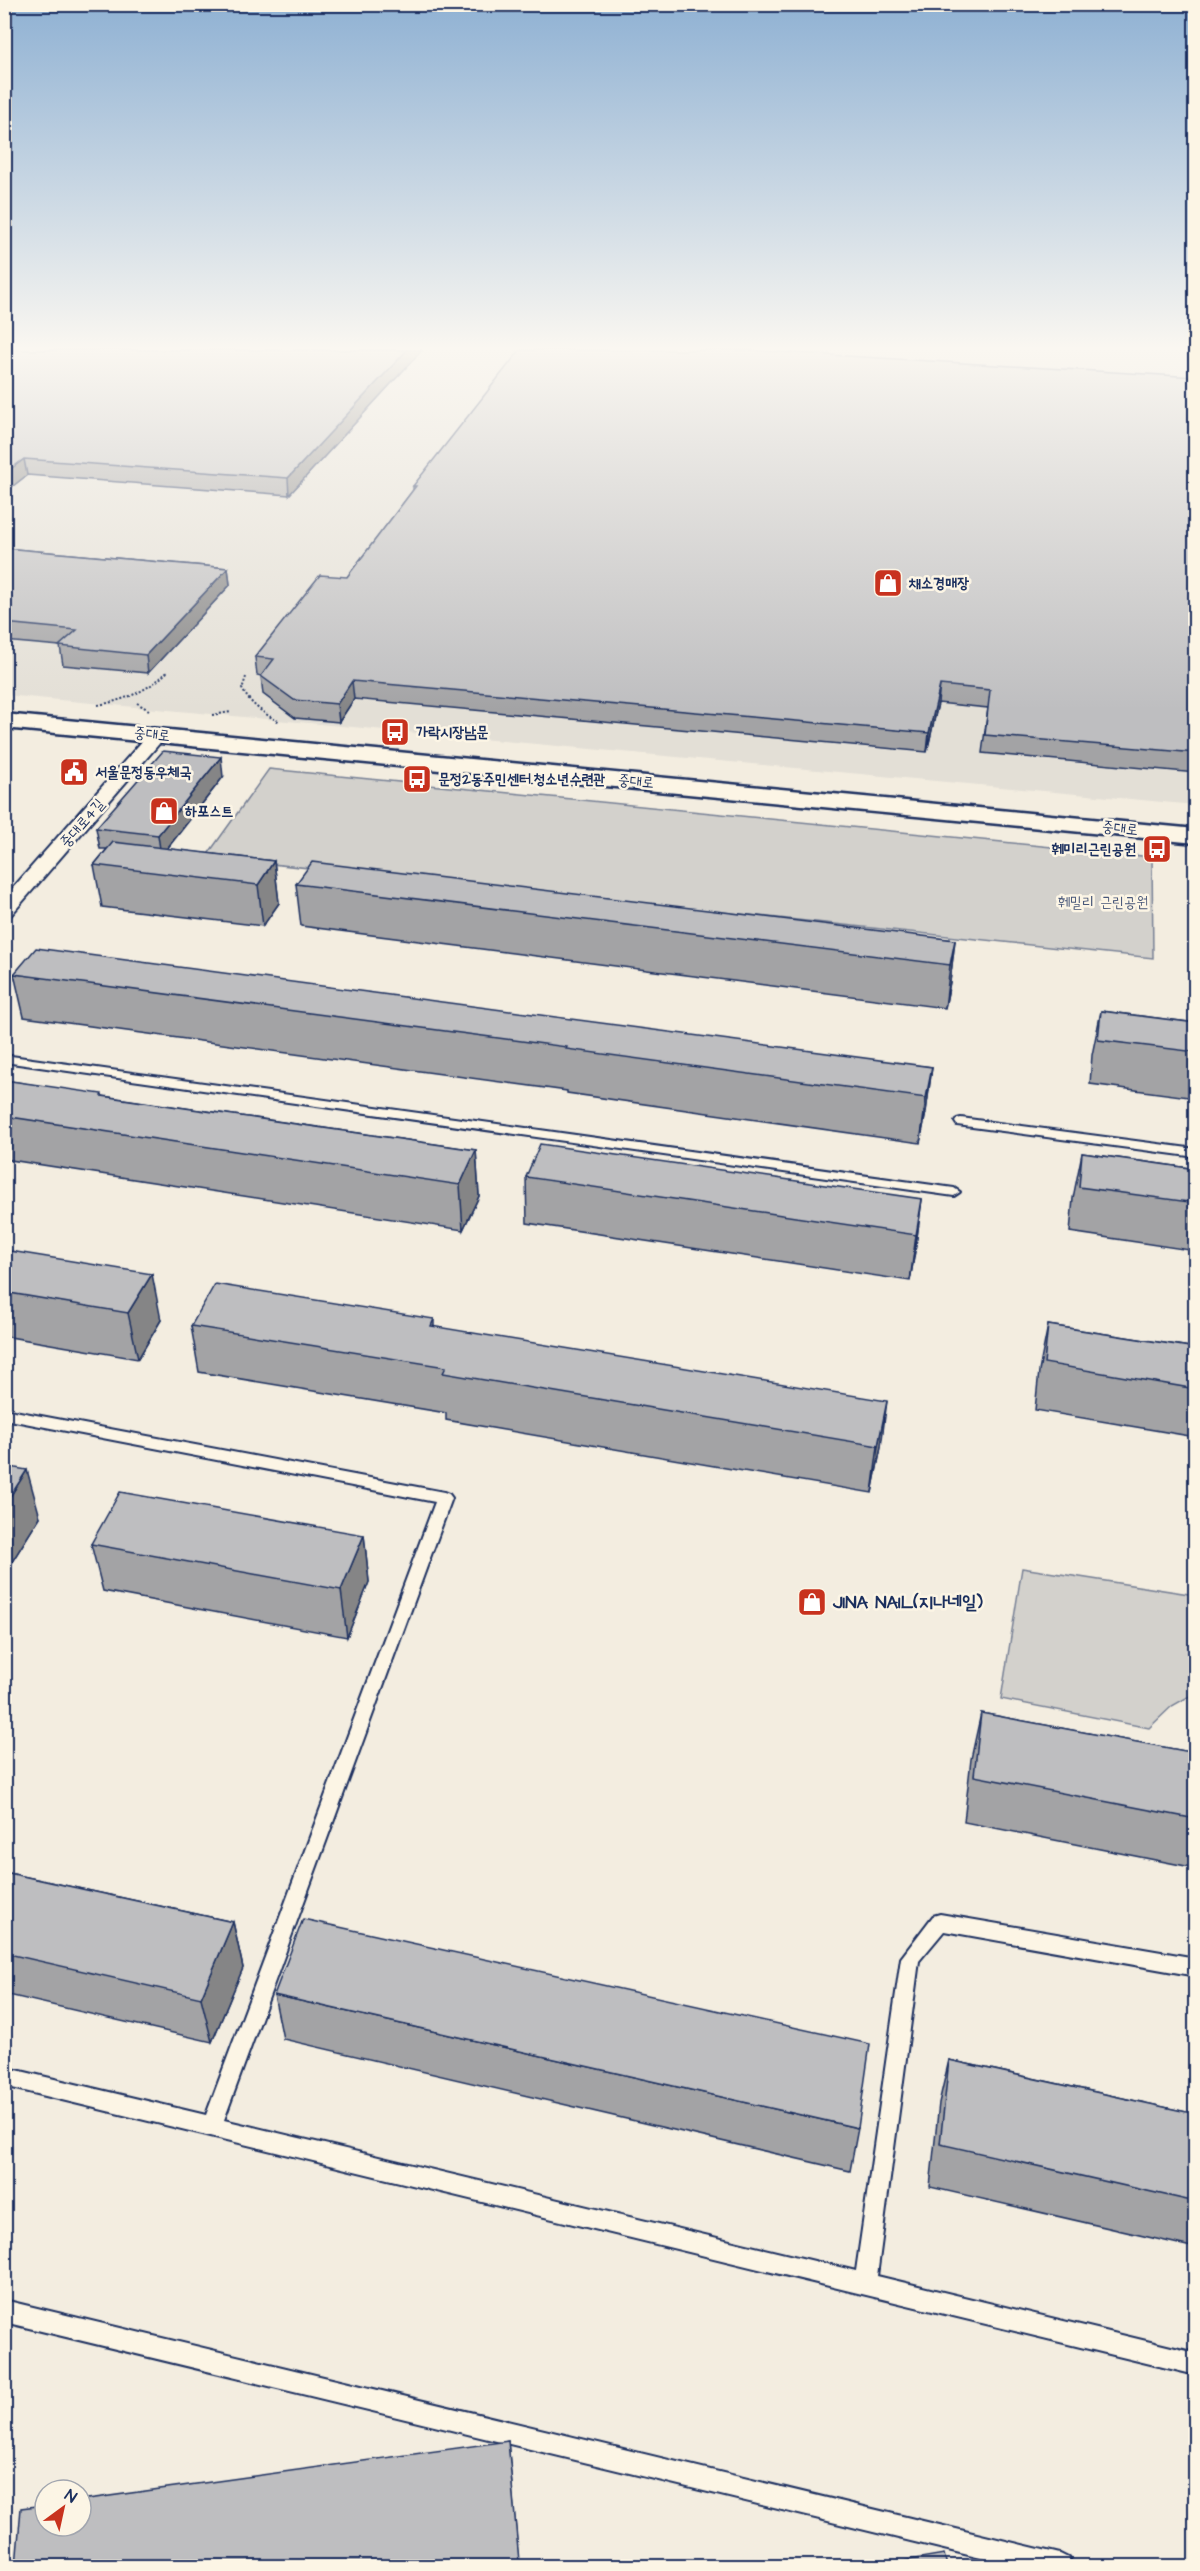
<svg xmlns="http://www.w3.org/2000/svg" width="1200" height="2571" viewBox="0 0 1200 2571" font-family="'Architects Daughter','Poor Story',sans-serif">
<rect width="100%" height="100%" fill="#f3ede0"/>
<filter id="ink" filterUnits="userSpaceOnUse"><feTurbulence type="fractalNoise" baseFrequency=".0167" numOctaves="2"/><feDisplacementMap in="SourceGraphic" scale="12" xChannelSelector="R" yChannelSelector="G"/><feConvolveMatrix kernelMatrix="1 2 1 2 8 2 1 2 1" color-interpolation-filters="sRGB"/></filter>
<g filter="url(#ink)">
<path fill="#e3dfd6" d="M 4,350 L 1195,350 L 1195,805 L 5,695 Z"/>
<g fill="#d3d1cc" stroke="#778095" stroke-width="1.5">
<path d="M 269,769 L 1152,857 L 1153,958 L 206,857 Z"/>
<path d="M 1022,1568 L 1195,1595 L 1195,1693 L 1172,1706 L 1149,1728 L 1001,1699 Z"/>
</g>
<g fill="none" stroke-linecap="round" stroke-linejoin="round">
<g stroke="#1b2f5e" stroke-width="4">
<g id="lane">
<path d="M 4,1055 L 954,1188 L 960,1192 L 954,1196 L 4,1062 Z"/>
<path d="M 961,1118 L 1196,1149 L 1196,1157 L 957,1125 L 955,1122 L 957,1119 Z"/>
<path d="M 4,1409 L 444,1492 L 449,1494 L 452,1498 L 224,2120 L 856,2271 L 901,1958 L 933,1916 L 940,1914 L 1196,1958 L 1196,1976 L 944,1931 L 919,1961 L 877,2276 L 1196,2353 L 1196,2375 L 4,2086 L 4,2067 L 206,2115 L 435,1502 L 4,1419 Z"/>
<path d="M 4,2300 L 1060,2554 L 1068,2558 L 1072,2566 L 1014,2566 L 4,2322 Z"/>
</g>
</g>
<g stroke="#1b2f5e" stroke-width="4">
<path id="street" d="M 158,729 L 164,730 L 167,734 L 164,738 L 11,915 L 4,917 L 4,898 L 152,730 Z"/>
</g>
<g stroke="#1b2f5e" stroke-width="5">
<path id="secondary" d="M 4,714 L 1196,829 L 1196,843 L 4,728 Z"/>
</g>
<g stroke="#1b2f5e" stroke-width="2" stroke-dasharray="2 2" stroke-linecap="butt">
<path d="M 246,677 L 242,689 C 251,705 264,714 280,722"/>
<path d="M 137,703 L 149,710"/>
<path d="M 98,705 C 125,700 148,691 168,671"/>
<path d="M 212,715 L 231,712"/>
</g>
<use href="#lane" fill="#fcf5e5" fill-rule="evenodd"/>
<use href="#street" fill="#fcf5e5" fill-rule="evenodd"/>
<use href="#secondary" fill="#fcf5e5" fill-rule="evenodd"/>
</g>
<g fill="#a3a3a5" stroke="#1b2f5e" stroke-width="1.5">
<path d="M 4,350 L 422,350 L 289,495 L 27,475 L 4,493 Z"/>
<path d="M 1196,377 L 1196,773 L 982,753 L 988,708 L 938,703 L 927,752 L 354,699 L 339,722 L 295,718 L 263,694 L 261,676 L 257,675 L 255,657 L 347,577 L 413,490 L 413,486 Z"/>
<path d="M 4,548 L 228,568 L 230,585 L 148,673 L 63,665 L 60,646 L 4,641 Z"/>
<path d="M 223,777 L 167,849 L 274,861 L 279,903 L 263,926 L 102,907 L 94,865 L 107,849 L 100,849 L 96,828 Z"/>
<path d="M 296,884 L 955,940 L 950,982 L 945,1008 L 301,926 Z"/>
<path d="M 14,974 L 932,1067 L 926,1112 L 920,1143 L 567,1093 L 567,1091 L 24,1017 Z"/>
<path d="M 1101,1011 L 1196,1023 L 1196,1098 L 1090,1084 L 1092,1055 Z"/>
<path d="M 4,1080 L 103,1096 L 476,1150 L 479,1196 L 463,1230 L 4,1159 Z"/>
<path d="M 1082,1153 L 1196,1169 L 1196,1251 L 1070,1232 L 1073,1198 Z"/>
<path d="M 526,1177 L 922,1199 L 916,1245 L 910,1281 L 527,1223 Z"/>
<path d="M 4,1250 L 161,1320 L 138,1359 L 4,1336 Z"/>
<path d="M 434,1319 L 434,1327 L 881,1447 L 872,1493 L 446,1420 L 446,1413 L 199,1372 L 191,1326 Z"/>
<path d="M 1048,1325 L 1196,1348 L 1196,1437 L 1035,1410 L 1039,1371 Z"/>
<path d="M 4,1466 L 40,1517 L 10,1565 L 4,1564 Z"/>
<path d="M 364,1535 L 369,1582 L 347,1637 L 103,1591 L 91,1544 Z"/>
<path d="M 981,1713 L 1196,1753 L 1196,1868 L 964,1822 L 971,1759 Z"/>
<path d="M 4,1872 L 233,1922 L 243,1968 L 212,2042 L 4,1994 Z"/>
<path d="M 274,1995 L 858,2128 L 850,2171 L 283,2039 Z"/>
<path d="M 949,2060 L 1196,2114 L 1196,2248 L 930,2187 L 939,2103 Z"/>
<path d="M 508,2441 L 519,2566 L 16,2566 Z"/>
</g>
<g fill="#858586" stroke="#1b2f5e" stroke-width="1.5">
<path d="M 407,350 L 422,350 L 289,495 L 288,478 Z"/>
<path d="M 24,459 L 27,475 L 4,493 L 4,474 Z"/>
<path d="M 228,568 L 230,585 L 148,673 L 146,655 Z"/>
<path d="M 352,681 L 354,699 L 339,722 L 337,704 Z"/>
<path d="M 940,685 L 938,703 L 927,752 L 929,733 Z"/>
<path d="M 221,757 L 223,777 L 161,856 L 158,835 Z"/>
<path d="M 274,861 L 279,903 L 263,926 L 258,885 Z"/>
<path d="M 955,940 L 950,982 L 945,1008 L 950,965 Z"/>
<path d="M 932,1067 L 926,1112 L 920,1143 L 926,1098 Z"/>
<path d="M 476,1150 L 479,1196 L 463,1230 L 460,1185 Z"/>
<path d="M 922,1199 L 916,1245 L 910,1281 L 916,1235 Z"/>
<path d="M 152,1274 L 161,1320 L 138,1359 L 128,1313 Z"/>
<path d="M 887,1401 L 881,1447 L 872,1493 L 878,1446 Z"/>
<path d="M 27,1470 L 40,1517 L 10,1565 L 4,1546 L 4,1506 Z"/>
<path d="M 364,1535 L 369,1582 L 347,1637 L 341,1590 Z"/>
<path d="M 233,1922 L 243,1968 L 212,2042 L 201,1998 Z"/>
</g>
<g fill="#bebec0" stroke="#1b2f5e" stroke-width="1.5">
<path d="M 4,350 L 407,350 L 288,478 L 24,459 L 4,474 Z"/>
<path d="M 520,350 L 746,350 L 1196,377 L 1196,753 L 985,735 L 990,690 L 940,685 L 929,733 L 352,681 L 337,704 L 294,700 L 261,676 L 274,659 L 255,657 L 320,575 L 347,577 L 416,486 L 413,486 Z"/>
<path d="M 4,548 L 228,568 L 146,655 L 59,646 L 77,630 L 4,623 Z"/>
<path d="M 163,751 L 221,757 L 158,835 L 96,828 Z"/>
<path d="M 113,842 L 274,861 L 258,885 L 94,865 Z"/>
<path d="M 312,862 L 955,940 L 950,965 L 296,884 Z"/>
<path d="M 36,948 L 932,1067 L 926,1098 L 566,1049 L 567,1047 L 14,974 Z"/>
<path d="M 1101,1011 L 1196,1023 L 1196,1052 L 1098,1040 Z"/>
<path d="M 4,1080 L 102,1094 L 101,1096 L 476,1150 L 460,1185 L 4,1116 Z"/>
<path d="M 540,1144 L 922,1199 L 916,1235 L 526,1177 Z"/>
<path d="M 1082,1153 L 1196,1169 L 1196,1203 L 1079,1187 Z"/>
<path d="M 4,1250 L 152,1274 L 128,1313 L 4,1292 Z"/>
<path d="M 215,1284 L 434,1319 L 431,1326 L 887,1401 L 878,1446 L 443,1373 L 446,1367 L 191,1326 Z"/>
<path d="M 1048,1325 L 1196,1348 L 1196,1389 L 1044,1363 Z"/>
<path d="M 4,1466 L 27,1470 L 4,1506 Z"/>
<path d="M 120,1492 L 364,1535 L 341,1590 L 91,1544 Z"/>
<path d="M 981,1713 L 1196,1753 L 1196,1819 L 974,1776 Z"/>
<path d="M 4,1872 L 233,1922 L 201,1998 L 4,1953 Z"/>
<path d="M 303,1919 L 870,2044 L 858,2128 L 274,1995 Z"/>
<path d="M 949,2060 L 1196,2114 L 1196,2202 L 940,2144 Z"/>
<path d="M 508,2441 L 519,2561 L 481,2566 L 16,2566 L 21,2508 L 45,2505 L 45,2526 L 81,2526 L 81,2500 Z"/>
<path d="M 944,2554 L 947,2566 L 873,2566 Z"/>
</g>
</g>
<linearGradient id="sky" x2="0" y2="1"><stop stop-color="#8fb1d3"/><stop offset="0.49" stop-color="#faf7f1"/><stop offset="1" stop-color="#faf7f1" stop-opacity="0"/></linearGradient>
<rect width="1200" height="710" fill="url(#sky)"/>
<defs>
<g id="shop-square" transform="scale(1.5)"><rect x="-9" y="-9" width="18" height="18" rx="4" fill="#c8321e" stroke="#fcf5e5"/><path d="M-5-2.5h2.3a2.7 3.5 0 0 1 5.4 0H5L5.5 6h-11ZM-1.5-2.5h3a1.5 2.3 0 0 0-3 0Z" fill="#fff"/></g>
<g id="bus-square" transform="scale(1.5)"><rect x="-9" y="-9" width="18" height="18" rx="4" fill="#c8321e" stroke="#fcf5e5"/><path d="M-5-6H5V4H4V6H2V4H-2V6H-4V4H-5ZM-3.5-4V0h7V-4ZM-3.5 1.2v1.5H-2V1.2ZM2 1.2v1.5H3.5V1.2Z" fill="#fff"/></g>
<g id="civic-square" transform="scale(1.5)"><rect x="-9" y="-9" width="18" height="18" rx="4" fill="#c8321e" stroke="#fcf5e5"/><path d="M-.6-6.5H3V-4.5H.6V-3L4-1V1h2V6H-6V1h2V-1L-.6-3ZM-1.2 2.5V6h2.4V2.5Z" fill="#fff"/></g>
</defs>
<g fill-rule="evenodd">
<use href="#shop-square" x="888" y="583"/>
<use href="#bus-square" x="395" y="732"/>
<use href="#civic-square" x="74" y="772"/>
<use href="#bus-square" x="417" y="779"/>
<use href="#shop-square" x="164" y="811"/>
<use href="#bus-square" x="1157" y="849"/>
<use href="#shop-square" x="812" y="1602"/>
</g>
<g text-anchor="middle" stroke-width="5" stroke-linejoin="round" paint-order="stroke">
<g font-size="15" font-weight="bold" fill="#1b2f5e" stroke="#fcf5e5" text-anchor="start">
<text x="909" y="588">채소경매장</text>
<text x="416" y="737">가락시장남문</text>
<text x="95" y="777">서울문정동우체국</text>
<text x="438" y="784">문정2동주민센터.청소년수련관</text>
<text x="185" y="816">하포스트</text>
<text x="1136" y="854" text-anchor="end">훼미리근린공원</text>
</g>
<g font-size="15" fill="#1b2f5e" stroke="#fcf5e5">
<text transform="translate(152 734) rotate(6)" y="5">중대로</text>
<text transform="translate(636 781) rotate(5)" y="5">중대로</text>
<text transform="translate(82 823) rotate(-49)" y="5">중대로4길</text>
<text transform="translate(1120 828) rotate(6)" y="5">중대로</text>
</g>
<g font-size="15" fill="#49587a" stroke="#fcf5e5">
<text x="1103" y="907">훼밀리 근린공원</text>
</g>
<g font-size="18" font-weight="bold" fill="#1b2f5e" stroke="#fcf5e5" text-anchor="start">
<text x="833" y="1608">JINA NAIL(지나네일)</text>
</g>
</g>
<rect width="1200" height="2571" fill="none" stroke="#fcf5e5" stroke-width="24"/>
<rect x="12" y="12" width="1176" height="2547" fill="none" stroke="#1b2f5e" stroke-width="2" filter="url(#ink)"/>
<g transform="translate(63 2508) rotate(33)"><circle r="28" fill="#fcf5e5" stroke="#a2a6af" stroke-width="1.5"/>
<path d="M0-4.5L10 22L0 15L-10 22Z" fill="#c8321e"/>
<text y="-9" font-size="16" font-weight="bold" text-anchor="middle" fill="#1b2f5e">N</text>
</g>
</svg>
